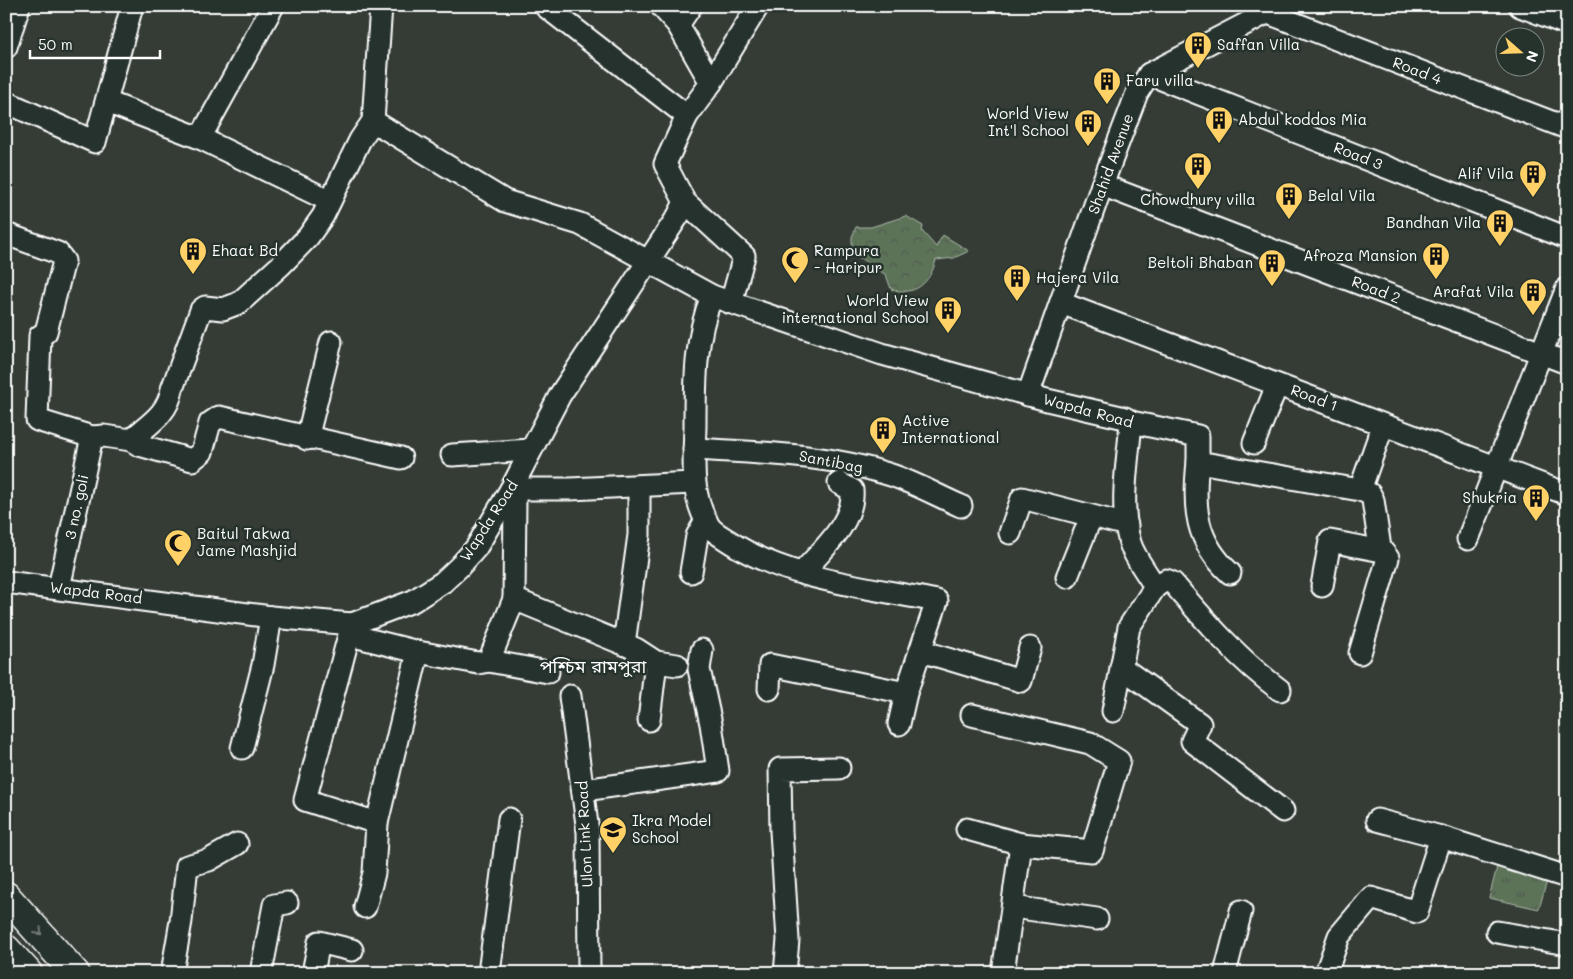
<svg xmlns="http://www.w3.org/2000/svg" width="1573" height="979" viewBox="0 0 1573 979" font-family="Mali,'Noto Sans Bengali',sans-serif">
<defs>
<pattern id="forest-crowns" width="20" height="18" patternUnits="userSpaceOnUse" patternTransform="scale(1.25)"><rect width="20" height="18" fill="#5c7358"/><path d="M2 6a3 3 0 1 1 6 0M12 15a3 3 0 1 1 6 0" fill="none" stroke="#525a50"/></pattern>
<pattern id="park-tufts" width="24" height="20" patternUnits="userSpaceOnUse" patternTransform="scale(1.25)"><rect width="24" height="20" fill="#5c7358"/><path d="M3 7l-1-3M5 7V3M7 7l1-3M15 17l-1-3M17 17v-4M19 17l1-3" fill="none" stroke="#525a50"/></pattern>
</defs>
<rect width="100%" height="100%" fill="#343c35"/>
<filter id="ink" filterUnits="userSpaceOnUse"><feTurbulence type="fractalNoise" baseFrequency=".02" numOctaves="2"/><feDisplacementMap in="SourceGraphic" scale="10" xChannelSelector="R" yChannelSelector="G"/><feConvolveMatrix kernelMatrix="1 2 1 2 8 2 1 2 1" color-interpolation-filters="sRGB"/></filter>
<g filter="url(#ink)">
<path fill="url(#forest-crowns)" stroke="#aeb9ac" d="M 906,216 L 923,226 L 922,231 L 936,247 L 943,235 L 969,251 L 954,258 L 936,260 C 930,283 915,297 891,289 L 886,275 L 852,253 L 852,237 L 856,227 L 871,227 Z"/>
<path fill="url(#park-tufts)" stroke="#aeb9ac" d="M 1498,863 L 1548,877 L 1539,909 L 1489,898 Z"/>
<g fill="none" stroke-linecap="round" stroke-linejoin="round">
<g stroke="#fff" stroke-width="25">
<g id="minor">
<path d="M 545,6 L 687,116"/>
<path d="M 661,6 L 678,25 L 711,83"/>
<path d="M 1263,6 L 1268,13 L 1567,128"/>
<path d="M 1520,6 L 1567,24"/>
<path d="M 678,25 L 691,6"/>
<path d="M 6,47 L 19,6"/>
<path d="M 1149,74 L 1567,238"/>
<path d="M 6,102 L 95,142 L 132,6"/>
<path d="M 107,102 L 200,138 L 330,201"/>
<path d="M 373,121 L 505,201 L 580,224 L 712,296 L 882,354 L 1047,400 L 1125,418 L 1131,422 L 1198,436 L 1198,462 L 1360,490 L 1383,425"/>
<path d="M 200,138 L 273,6"/>
<path d="M 1102,185 L 1567,363"/>
<path d="M 6,234 L 58,253 L 64,261 L 46,332 L 40,336 L 37,420 L 92,437"/>
<path d="M 712,296 C 695,337 695,382 695,426 C 694,461 690,495 709,526 C 713,532 721,536 727,540 C 786,580 868,587 937,601 L 906,693 L 899,724"/>
<path d="M 731,303 L 744,256 L 685,202 L 665,164 L 687,116 L 711,83 L 758,6"/>
<path d="M 1061,303 L 1567,494"/>
<path d="M 1028,395 L 1102,185 L 1137,93 L 1149,74 L 1280,6"/>
<path d="M 1131,422 C 1128,461 1119,505 1130,543 C 1135,559 1147,572 1155,587"/>
<path d="M 307,439 L 331,342"/>
<path d="M 131,440 L 139,445 L 192,460 L 202,452 L 210,423 L 219,417 L 401,458"/>
<path d="M 1254,443 L 1277,385"/>
<path d="M 694,449 C 761,453 827,454 891,475 C 915,483 938,496 961,506"/>
<path d="M 452,455 L 531,450"/>
<path d="M 1198,462 C 1193,507 1195,541 1230,573"/>
<path d="M 1010,533 L 1022,498 L 1127,525"/>
<path d="M 1468,539 L 1567,288"/>
<path d="M 691,572 L 697,536 L 706,520"/>
<path d="M 802,573 C 821,551 855,522 852,490 L 839,483"/>
<path d="M 1067,577 L 1091,517"/>
<path d="M 6,582 L 271,617 L 352,624 L 413,601 L 443,582 L 459,567 L 476,548 L 511,489 L 560,395 L 678,216 L 685,202"/>
<path d="M 1322,586 L 1330,541 L 1382,551"/>
<path d="M 59,588 L 92,437 L 104,436 L 131,440 C 149,424 168,414 172,389 L 201,310 L 205,307 L 223,309 L 239,303 L 281,265 L 308,237 L 323,216 L 360,140 L 373,121 L 381,6"/>
<path d="M 514,599 L 636,649 L 656,662 L 677,665"/>
<path d="M 352,624 L 305,800 L 377,823"/>
<path d="M 352,624 L 358,637 L 418,652 L 478,663 L 489,661 L 548,672"/>
<path d="M 624,644 L 639,535 L 639,486"/>
<path d="M 921,651 L 1021,681 L 1030,648"/>
<path d="M 1360,653 L 1388,558 L 1380,548 L 1373,500 L 1370,494 L 1360,490"/>
<path d="M 489,661 L 514,599 L 515,499 L 511,489 L 570,489 L 693,483"/>
<path d="M 1121,667 L 1200,724 L 1192,741 L 1283,811"/>
<path d="M 769,689 L 770,665 L 906,693"/>
<path d="M 570,696 L 588,832 L 589,973"/>
<path d="M 1113,711 L 1129,627 L 1155,587 L 1166,580 L 1173,583 C 1206,622 1239,660 1280,690"/>
<path d="M 972,715 L 1090,743 L 1119,761 L 1092,851 L 1021,844 L 1003,973"/>
<path d="M 649,720 L 656,662"/>
<path d="M 242,748 L 263,665 L 271,617"/>
<path d="M 584,790 L 718,771 L 711,724 L 699,669 L 702,650"/>
<path d="M 1377,820 L 1441,837 L 1567,877"/>
<path d="M 967,829 L 1021,844"/>
<path d="M 365,907 L 374,873 L 377,823 L 418,652"/>
<path d="M 1013,907 L 1097,919"/>
<path d="M 1497,932 L 1567,944"/>
<path d="M 172,973 L 181,921 L 187,866 L 209,860 L 237,844"/>
<path d="M 261,973 L 274,905 L 287,903"/>
<path d="M 313,973 L 319,942 L 352,950"/>
<path d="M 489,973 L 509,819"/>
<path d="M 785,973 L 788,940 L 781,831 L 780,769 L 839,768"/>
<path d="M 1225,973 L 1241,911"/>
<path d="M 1326,973 L 1339,936 L 1371,898 L 1417,912 L 1441,837"/>
</g>
</g>
<g stroke="#fff" stroke-width="31">
<g id="major">
<path d="M 6,896 L 75,973"/>
<path d="M 6,949 L 28,973"/>
</g>
</g>
<use href="#minor" stroke="#26332d" stroke-width="21"/>
<use href="#major" stroke="#26332d" stroke-width="28"/>
</g>
<defs><path id="oneway-chevron" d="M-2-3.5L2.5 0L-2 3.5" fill="none" stroke-width="1.6" stroke-linecap="round" stroke-linejoin="round" transform="scale(1.25)"/></defs>
<use stroke="#727a76" href="#oneway-chevron" transform="translate(39 932) rotate(48)"/>
</g>
<defs>
<g id="building-pin" transform="scale(1.4375)"><path d="M0 17L-7.5 6A9.5 9.5 0 1 1 7.5 6Z" fill="#ffd166" stroke="#26332d"/><path d="M-4-6H4V6H1V3H-1V6H-4ZM-2.5-4.3h1.7v1.8h-1.7ZM.8-4.3h1.7v1.8H.8ZM-2.5-1h1.7V.8h-1.7ZM.8-1h1.7V.8H.8Z" fill="#111"/></g>
<g id="mosque-pin" transform="scale(1.4375)"><path d="M0 17L-7.5 6A9.5 9.5 0 1 1 7.5 6Z" fill="#ffd166" stroke="#26332d"/><path d="M3.5-4.9A6 6 0 1 0 3.5 4.9A5 5 0 1 1 3.5-4.9Z" fill="#111"/></g>
<g id="school-pin" transform="scale(1.4375)"><path d="M0 17L-7.5 6A9.5 9.5 0 1 1 7.5 6Z" fill="#ffd166" stroke="#26332d"/><path d="M0-5L7-2L0 1L-7-2ZM-4 1L0 2.5L4 1V4Q0 6-4 4Z" fill="#111"/></g>
</defs>
<g fill-rule="evenodd">
<use href="#building-pin" x="1198" y="45"/>
<use href="#building-pin" x="1107" y="81"/>
<use href="#building-pin" x="1219" y="120"/>
<use href="#building-pin" x="1088" y="123"/>
<use href="#building-pin" x="1198" y="166"/>
<use href="#building-pin" x="1533" y="174"/>
<use href="#building-pin" x="1289" y="196"/>
<use href="#building-pin" x="1500" y="223"/>
<use href="#building-pin" x="193" y="251"/>
<use href="#building-pin" x="1436" y="256"/>
<use href="#mosque-pin" x="795" y="260"/>
<use href="#building-pin" x="1272" y="263"/>
<use href="#building-pin" x="1017" y="278"/>
<use href="#building-pin" x="1533" y="292"/>
<use href="#building-pin" x="948" y="310"/>
<use href="#building-pin" x="883" y="430"/>
<use href="#building-pin" x="1536" y="498"/>
<use href="#mosque-pin" x="178" y="543"/>
<use href="#school-pin" x="613" y="830"/>
</g>
<g text-anchor="middle" stroke-width="5" stroke-linejoin="round" paint-order="stroke">
<g font-size="15" fill="#fff" stroke="#26332d" text-anchor="start">
<text x="1217" y="50">Saffan Villa</text>
<text x="1126" y="86">Faru villa</text>
<text x="1069" y="119" text-anchor="end">World View<tspan x="1069" dy="17">Int'l School</tspan></text>
<text x="1238" y="125">Abdul koddos Mia</text>
<text x="1514" y="179" text-anchor="end">Alif Vila</text>
<text x="1308" y="201">Belal Vila</text>
<text x="1198" y="205" text-anchor="middle">Chowdhury villa</text>
<text x="1481" y="228" text-anchor="end">Bandhan Vila</text>
<text x="212" y="256">Ehaat Bd</text>
<text x="814" y="256">Rampura<tspan x="814" dy="17">- Haripur</tspan></text>
<text x="1417" y="261" text-anchor="end">Afroza Mansion</text>
<text x="1253" y="268" text-anchor="end">Beltoli Bhaban</text>
<text x="1036" y="283">Hajera Vila</text>
<text x="1514" y="297" text-anchor="end">Arafat Vila</text>
<text x="929" y="306" text-anchor="end">World View<tspan x="929" dy="17">international School</tspan></text>
<text x="902" y="426">Active<tspan x="902" dy="17">International</tspan></text>
<text x="1517" y="503" text-anchor="end">Shukria</text>
<text x="197" y="539">Baitul Takwa<tspan x="197" dy="17">Jame Mashjid</tspan></text>
<text x="632" y="826">Ikra Model<tspan x="632" dy="17">School</tspan></text>
</g>
<g font-size="15" fill="#fff" stroke="#26332d">
<text transform="translate(1417 71) rotate(21)" y="5">Road 4</text>
<text transform="translate(1358 156) rotate(21)" y="5">Road 3</text>
<text transform="translate(1111 164) rotate(-70)" y="5">Shahid Avenue</text>
<text transform="translate(1376 290) rotate(21)" y="5">Road 2</text>
<text transform="translate(1314 398) rotate(21)" y="5">Road 1</text>
<text transform="translate(1088 411) rotate(15)" y="5">Wapda Road</text>
<text transform="translate(831 462) rotate(11)" y="5">Santibag</text>
<text transform="translate(77 507) rotate(-78)" y="5">3 no. goli</text>
<text transform="translate(489 521) rotate(-57)" y="5">Wapda Road</text>
<text transform="translate(96 593) rotate(7)" y="5">Wapda Road</text>
<text transform="translate(585 834) rotate(-93)" y="5">Ulon Link Road</text>
</g>
<g font-size="18" fill="#fff" stroke="#26332d">
<text x="593" y="673">পশ্চিম রামপুরা</text>
</g>
</g>
<rect width="1573" height="979" fill="none" stroke="#26332d" stroke-width="25"/>
<rect x="12" y="12" width="1548" height="954" fill="none" stroke="#fff" stroke-width="2" filter="url(#ink)"/>
<g transform="translate(1520 52) rotate(110)"><circle r="24" fill="#26332d" stroke="#7d8581"/>
<path d="M0-4L9 19L0 12L-9 19Z" fill="#ffd166"/>
<text y="-8" font-size="14" font-weight="bold" text-anchor="middle" fill="#ffffff">N</text>
</g>
<path d="M30 50v8h130v-8" fill="none" stroke="#ffffff" stroke-width="2.5"/>
<text x="38" y="50" font-size="15" fill="#ffffff" stroke="#26332d" stroke-width="4" paint-order="stroke">50 m</text>
</svg>
